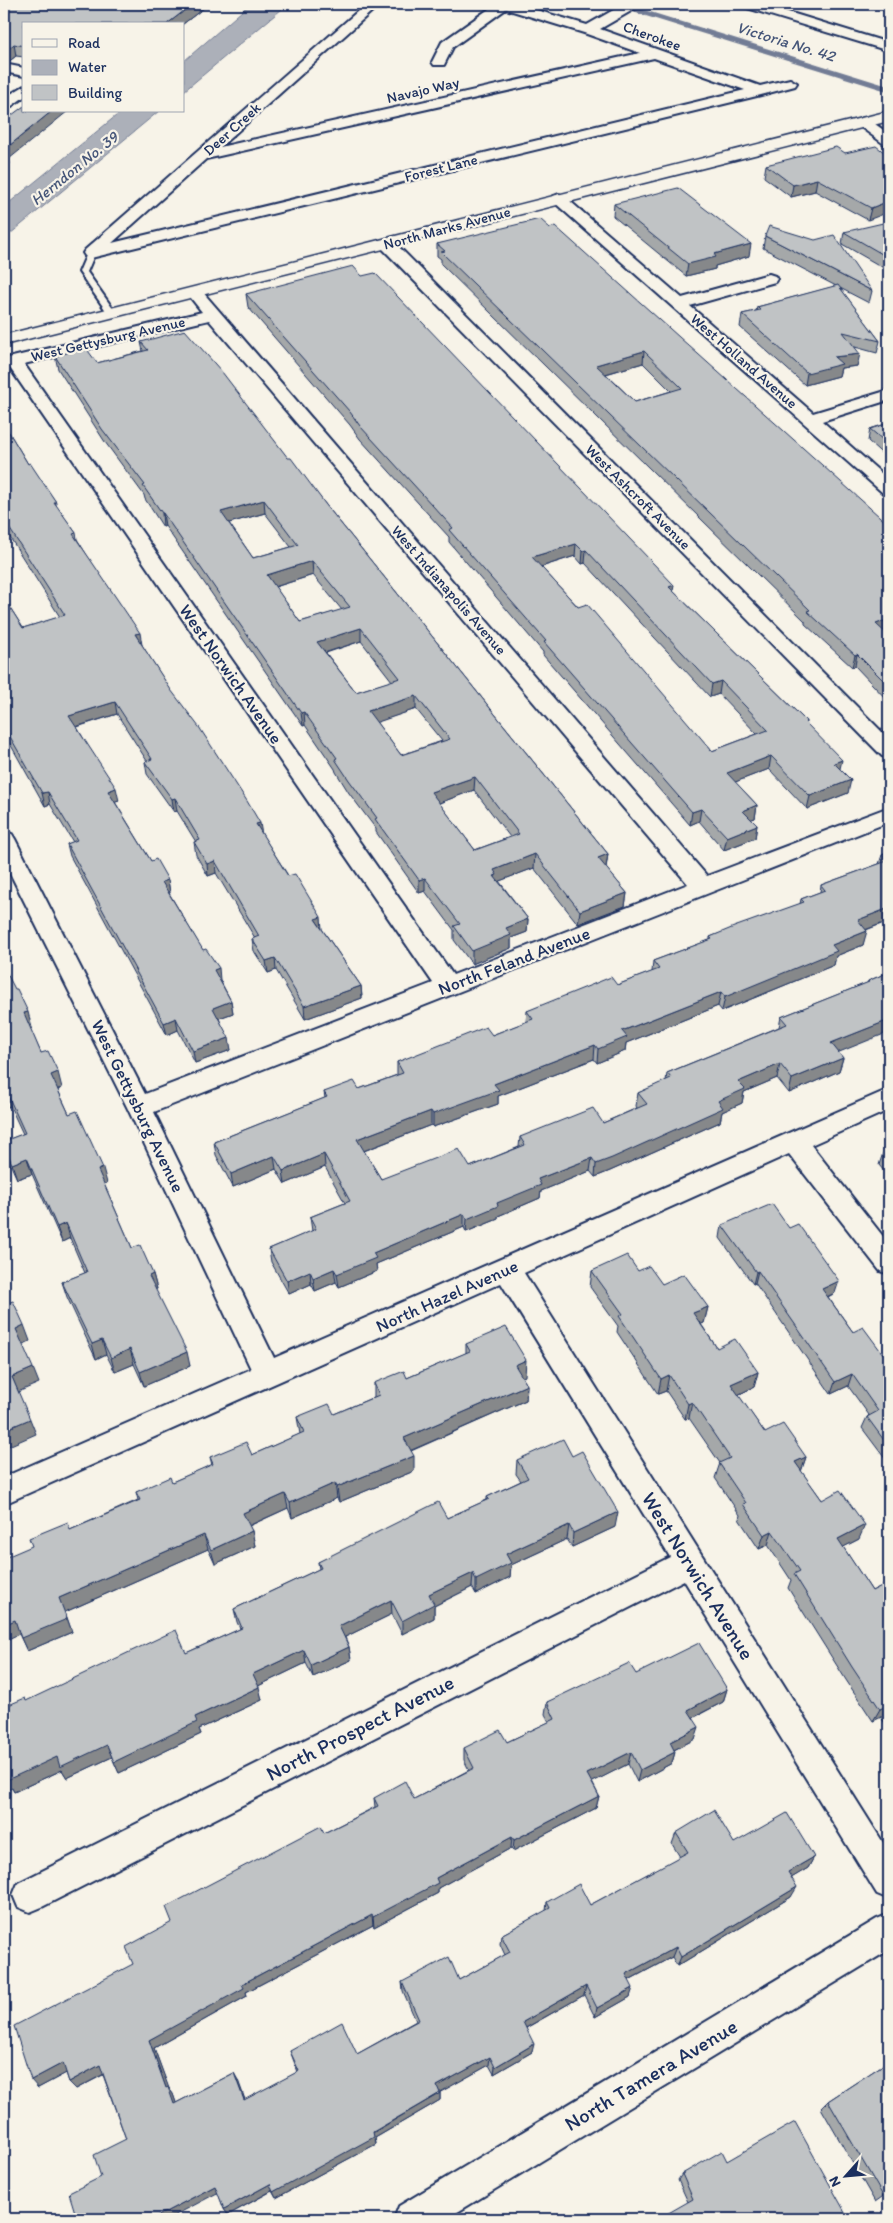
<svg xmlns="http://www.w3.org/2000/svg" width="893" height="2223" viewBox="0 0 893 2223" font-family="Itim,sans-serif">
<rect width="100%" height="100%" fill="#f7f3e8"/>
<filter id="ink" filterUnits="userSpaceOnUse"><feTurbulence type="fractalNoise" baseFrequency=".02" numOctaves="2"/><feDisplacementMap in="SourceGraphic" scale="10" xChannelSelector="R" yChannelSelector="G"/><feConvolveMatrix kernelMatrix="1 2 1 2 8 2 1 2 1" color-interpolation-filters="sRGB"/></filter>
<g filter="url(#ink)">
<g fill="#acb0b9" stroke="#727c95">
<path d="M 250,4 L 288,4 L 184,91 L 184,61 Z"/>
<path d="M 122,111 L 159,111 L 4,239 L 4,207 Z"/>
</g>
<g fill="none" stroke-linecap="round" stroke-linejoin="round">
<path stroke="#727c95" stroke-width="5" d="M 616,4 L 889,89"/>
<g stroke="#1b2f5e" stroke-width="4">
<path id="service" d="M 88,251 L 95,253 L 87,272 L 116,313 L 115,315 L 109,315 L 79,272 Z"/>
</g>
<g stroke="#1b2f5e" stroke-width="4">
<g id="minor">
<path d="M 366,4 L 380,4 L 220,147 L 640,53 L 584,33 L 506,9 L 453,47 L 444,65 L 434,65 L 432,62 L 442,42 L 496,4 L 516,4 L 587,25 L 624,4 L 639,4 L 638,7 L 600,29 L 760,86 L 790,79 L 797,83 L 795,86 L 761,95 L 91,258 L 85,256 L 83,253 L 85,250 ZM 654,58 L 745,90 L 112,243 L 206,159 Z"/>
<path d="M 742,4 L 762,4 L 889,43 L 889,51 L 744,7 Z"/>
<path d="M 4,64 L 24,68 L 24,76 L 4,72 Z"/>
<path d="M 24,86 L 24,97 L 9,108 L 4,109 L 4,98 Z"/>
<path d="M 863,118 L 868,119 L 889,134 L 889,145 L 884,144 L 858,125 L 856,122 Z"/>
<path d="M 559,194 L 564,196 L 682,298 L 769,274 L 775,276 L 777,279 L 775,282 L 690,306 L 813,413 L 889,390 L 889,400 L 822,421 L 889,480 L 889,494 L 883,493 L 554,202 L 551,199 L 554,196 Z"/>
<path d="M 387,239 L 393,241 L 889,739 L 889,758 L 882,756 L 381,247 L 379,244 L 381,241 Z"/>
<path d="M 195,288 L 201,290 L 707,876 L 889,807 L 889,822 L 154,1112 L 274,1358 L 889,1089 L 889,1110 L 811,1145 L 889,1244 L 889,1274 L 880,1271 L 789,1154 L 524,1273 L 889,1852 L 889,1899 L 877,1894 L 684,1580 L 42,1907 L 30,1912 L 18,1907 L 13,1895 L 18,1883 L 670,1557 L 501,1283 L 4,1504 L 4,1477 L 251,1369 L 127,1107 L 4,861 L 4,831 L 12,834 L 15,839 L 145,1094 L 433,983 L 10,368 L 4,369 L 4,359 L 202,312 L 187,293 L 189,290 ZM 209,320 L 688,884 L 453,975 L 24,364 Z"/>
<path d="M 889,1914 L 889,1950 L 446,2219 L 394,2219 L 399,2206 L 877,1919 Z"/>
</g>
</g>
<g stroke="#1b2f5e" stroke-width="3">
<path id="secondary" d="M 889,111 L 889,121 L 4,345 L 4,335 Z"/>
</g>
<use href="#service" fill="#f7f3e8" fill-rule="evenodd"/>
<use href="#minor" fill="#f7f3e8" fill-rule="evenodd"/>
<use href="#secondary" fill="#f7f3e8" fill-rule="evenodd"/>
</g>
<g fill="#a5a8a9" stroke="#1b2f5e" fill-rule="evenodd">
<path d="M 4,4 L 209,4 L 183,24 L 24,24 L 24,57 L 16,56 L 7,63 L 4,63 Z"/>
<path d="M 845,153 L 889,156 L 868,220 L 815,191 L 791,197 L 764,177 L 766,165 Z"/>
<path d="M 614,204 L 749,256 L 715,266 L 715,269 L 686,276 L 613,216 Z"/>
<path d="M 889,227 L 889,271 L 842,244 L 844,232 Z"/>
<path d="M 550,228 L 885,632 L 889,636 L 889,702 L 855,666 L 852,667 L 805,624 L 805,621 L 441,264 L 441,259 L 437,256 L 437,244 ZM 643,363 L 671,391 L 635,402 L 606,374 Z"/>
<path d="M 765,236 L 872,291 L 869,303 L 840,288 L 880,341 L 877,353 L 855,347 L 857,366 L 841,368 L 839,376 L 805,385 L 740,327 L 742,314 L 756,311 L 757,307 L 836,286 L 763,248 Z"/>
<path d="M 362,276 L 673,591 L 806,721 L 806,724 L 840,769 L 848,793 L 807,809 L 769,769 L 735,782 L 757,805 L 755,818 L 751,819 L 757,825 L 755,838 L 724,850 L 699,821 L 690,825 L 543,655 L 543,652 L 449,542 L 449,537 L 360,439 L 350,425 L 248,307 L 246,294 ZM 575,556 L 582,564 L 585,563 L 710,697 L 719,694 L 757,734 L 712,751 L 541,567 Z"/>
<path d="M 141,342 L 288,458 L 608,854 L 606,868 L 627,893 L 625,906 L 578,924 L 534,868 L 499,881 L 528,919 L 527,932 L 511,938 L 511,948 L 472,964 L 454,940 L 454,930 L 425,891 L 419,893 L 376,832 L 376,829 L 349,793 L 336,772 L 335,769 L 305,725 L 303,726 L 165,526 L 163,527 L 145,499 L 144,495 L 105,442 L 58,369 L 55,356 L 97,363 L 143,351 ZM 265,513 L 291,547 L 253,558 L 229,523 ZM 313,575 L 342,610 L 300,622 L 275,587 ZM 361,641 L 392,681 L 356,692 L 326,653 ZM 416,709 L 442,741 L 401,755 L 376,722 ZM 474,790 L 510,837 L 475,850 L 439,803 Z"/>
<path d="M 889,423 L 889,460 L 868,441 L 870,429 Z"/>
<path d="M 4,424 L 28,464 L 56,502 L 56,506 L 76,533 L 77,539 L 142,645 L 322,929 L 361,986 L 362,998 L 305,1019 L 276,970 L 268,973 L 254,951 L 252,939 L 255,938 L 216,873 L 208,876 L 196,855 L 194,842 L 196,842 L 177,811 L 174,812 L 147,774 L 145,762 L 147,761 L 117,714 L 77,727 L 119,801 L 115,802 L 151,861 L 168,880 L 170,893 L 169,893 L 220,980 L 231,1001 L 233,1013 L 219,1018 L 231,1050 L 195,1063 L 178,1030 L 167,1035 L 70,856 L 67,844 L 73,842 L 50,804 L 45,806 L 4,733 L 4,598 L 23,628 L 60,617 L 4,528 Z"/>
<path d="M 889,852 L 889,921 L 866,930 L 863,945 L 836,956 L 834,965 L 722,1011 L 718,1006 L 626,1043 L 625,1051 L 597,1063 L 594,1059 L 498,1096 L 498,1104 L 433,1127 L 431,1125 L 364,1151 L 381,1179 L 470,1167 L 519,1147 L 520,1137 L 603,1123 L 637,1108 L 636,1106 L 638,1093 L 666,1081 L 667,1073 L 779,1027 L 781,1017 L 867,983 L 868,981 L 889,972 L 838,1052 L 843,1058 L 839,1071 L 789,1093 L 777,1078 L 744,1092 L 742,1103 L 722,1112 L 720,1122 L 610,1171 L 595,1177 L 590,1171 L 541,1191 L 540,1198 L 498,1216 L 498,1219 L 466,1232 L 464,1227 L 376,1264 L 377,1271 L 339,1287 L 336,1282 L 315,1291 L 311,1284 L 289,1294 L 271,1262 L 269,1249 L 312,1231 L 310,1217 L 345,1203 L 325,1167 L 285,1184 L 276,1169 L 233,1187 L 216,1155 L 214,1142 L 325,1098 L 324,1092 L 359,1089 L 397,1075 L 397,1062 L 492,1035 L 526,1022 L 527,1011 L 617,985 L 652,972 L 653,961 L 710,940 L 710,937 L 800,904 L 801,899 L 820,892 L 821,885 L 879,864 L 882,855 Z"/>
<path d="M 4,968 L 32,1028 L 30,1029 L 41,1053 L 62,1088 L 58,1090 L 69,1114 L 107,1183 L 104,1184 L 132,1248 L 153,1274 L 157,1289 L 155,1289 L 190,1366 L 144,1386 L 134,1364 L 115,1372 L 106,1354 L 96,1359 L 67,1297 L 62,1282 L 85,1273 L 70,1238 L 62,1242 L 32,1174 L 17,1179 L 7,1157 L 4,1146 L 4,1141 L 23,1134 L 10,1106 L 4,1109 Z"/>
<path d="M 889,1150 L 889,1177 L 879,1165 L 883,1153 Z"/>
<path d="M 722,1225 L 835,1293 L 828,1297 L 853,1332 L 883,1354 L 889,1350 L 889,1464 L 862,1428 L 867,1417 L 869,1415 L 848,1386 L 831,1394 L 755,1283 L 753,1284 L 720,1238 Z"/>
<path d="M 592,1271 L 638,1271 L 662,1284 L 708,1307 L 704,1323 L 701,1324 L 717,1348 L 758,1372 L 754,1387 L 738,1395 L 765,1433 L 806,1457 L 801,1471 L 822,1500 L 859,1539 L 843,1547 L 872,1591 L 889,1582 L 889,1730 L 881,1717 L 873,1721 L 846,1680 L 788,1588 L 791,1580 L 768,1545 L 759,1549 L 739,1519 L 740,1515 L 715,1478 L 720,1463 L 689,1418 L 685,1419 L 666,1391 L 658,1394 L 617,1332 L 618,1326 L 590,1287 Z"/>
<path d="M 466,1344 L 525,1376 L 522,1377 L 527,1385 L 526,1400 L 411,1451 L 414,1471 L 339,1502 L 337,1498 L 292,1518 L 288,1508 L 249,1526 L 252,1531 L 255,1546 L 215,1564 L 208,1549 L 65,1612 L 72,1632 L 27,1651 L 19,1634 L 70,1530 L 138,1500 L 136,1492 L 172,1482 L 212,1465 L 210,1457 L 252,1455 L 300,1434 L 297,1417 L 334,1414 L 374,1397 L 374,1383 L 407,1378 L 466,1353 Z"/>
<path d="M 517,1460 L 615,1527 L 572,1547 L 567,1539 L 511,1565 L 510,1577 L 476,1594 L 472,1587 L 434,1606 L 434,1618 L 402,1634 L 392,1614 L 345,1637 L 349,1647 L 351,1660 L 313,1677 L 306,1663 L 258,1686 L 262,1700 L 199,1729 L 201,1734 L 119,1773 L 112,1757 L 67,1778 L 62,1770 L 14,1792 L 12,1788 L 27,1701 L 186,1653 L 240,1629 L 237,1622 L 234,1609 L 319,1569 L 318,1562 L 447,1518 L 487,1500 L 487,1497 L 521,1481 L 516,1474 Z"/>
<path d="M 636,1674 L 727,1689 L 723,1702 L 693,1718 L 695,1739 L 674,1750 L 675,1752 L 672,1763 L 637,1782 L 628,1764 L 592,1782 L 599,1796 L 596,1808 L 513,1851 L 511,1848 L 438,1888 L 438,1893 L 374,1927 L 373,1925 L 246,1992 L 247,1996 L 154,2048 L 168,2087 L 173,2094 L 176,2103 L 234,2073 L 245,2100 L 298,2072 L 290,2051 L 357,2054 L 416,2021 L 403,1991 L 402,1982 L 459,1980 L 505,1955 L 500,1944 L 501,1935 L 546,1911 L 547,1902 L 590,1905 L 680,1857 L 672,1844 L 676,1833 L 814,1857 L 808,1868 L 791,1878 L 791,1897 L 677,1966 L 672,1957 L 629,1980 L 630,1997 L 595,2017 L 584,1995 L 526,2028 L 532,2052 L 494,2074 L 489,2065 L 440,2092 L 440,2100 L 375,2138 L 376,2144 L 276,2198 L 272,2191 L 228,2215 L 224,2209 L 218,2193 L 101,2177 L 126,2139 L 103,2075 L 76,2089 L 69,2082 L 66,2073 L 38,2088 L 133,1964 L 172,1922 L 324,1833 L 375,1807 L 374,1798 L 414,1799 L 469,1770 L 464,1760 L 464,1748 L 507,1742 L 549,1722 L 545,1714 L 547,1702 Z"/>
<path d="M 889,2061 L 889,2192 L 875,2202 L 821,2108 L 828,2101 Z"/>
<path d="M 727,2161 L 849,2219 L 688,2202 L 678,2180 L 682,2174 Z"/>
</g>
<g fill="#86888a" stroke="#1b2f5e">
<path d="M 193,4 L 209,4 L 183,24 L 167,24 Z"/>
<path d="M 14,44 L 16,56 L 7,63 L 5,52 Z"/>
<path d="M 52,111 L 68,111 L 9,159 L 10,164 L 4,169 L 4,150 Z"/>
<path d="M 817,179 L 815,191 L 791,197 L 793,185 Z"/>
<path d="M 889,201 L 889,212 L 868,220 L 871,208 Z"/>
<path d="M 751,244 L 749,256 L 715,266 L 715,269 L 686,276 L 688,264 L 714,254 Z"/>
<path d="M 644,351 L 643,363 L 595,377 L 596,365 Z"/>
<path d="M 860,354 L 857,366 L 841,368 L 839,376 L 805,385 L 807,373 L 834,357 Z"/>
<path d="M 264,500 L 265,513 L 222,525 L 221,512 Z"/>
<path d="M 162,513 L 163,513 L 165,526 L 163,527 Z"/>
<path d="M 576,544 L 575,556 L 531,570 L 532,557 Z"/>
<path d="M 586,550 L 585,563 L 582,564 L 583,551 Z"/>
<path d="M 312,561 L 313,575 L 268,589 L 267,575 Z"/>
<path d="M 674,585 L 672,598 L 669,587 Z"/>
<path d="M 889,619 L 889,631 L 873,637 L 876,624 Z"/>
<path d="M 361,628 L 361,641 L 318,655 L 317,642 Z"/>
<path d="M 140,633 L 142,645 L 135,634 Z"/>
<path d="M 857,654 L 855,666 L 852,667 L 855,655 Z"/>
<path d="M 721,681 L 719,694 L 710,697 L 712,684 Z"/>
<path d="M 416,696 L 416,709 L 369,725 L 368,711 Z"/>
<path d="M 115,702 L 117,714 L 72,728 L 69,716 Z"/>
<path d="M 304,712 L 305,725 L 303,726 L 301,713 Z"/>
<path d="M 771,756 L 769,769 L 725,786 L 727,773 Z"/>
<path d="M 842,760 L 839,773 L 834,763 Z"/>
<path d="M 475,777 L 474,790 L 431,806 L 431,792 Z"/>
<path d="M 851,780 L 848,793 L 807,809 L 810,796 Z"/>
<path d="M 116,788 L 119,801 L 110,804 L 108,791 Z"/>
<path d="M 48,792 L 50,804 L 45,806 L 42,793 Z"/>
<path d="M 175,798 L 177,811 L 174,812 L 172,799 Z"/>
<path d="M 757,805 L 755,818 L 741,823 L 743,811 Z"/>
<path d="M 701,809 L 699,821 L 690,825 L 692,812 Z"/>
<path d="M 260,823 L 262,835 L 256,824 Z"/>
<path d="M 757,825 L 755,838 L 724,850 L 727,837 Z"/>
<path d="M 535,854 L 534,868 L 497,882 L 497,888 L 494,870 Z"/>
<path d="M 608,854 L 606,867 L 597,871 L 598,858 Z"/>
<path d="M 215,861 L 216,873 L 208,876 L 207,864 Z"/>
<path d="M 425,878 L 425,891 L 419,893 L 419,880 Z"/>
<path d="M 168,880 L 170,893 L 165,894 L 162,882 Z"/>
<path d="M 627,893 L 625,906 L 578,924 L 580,911 Z"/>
<path d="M 889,908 L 889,921 L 854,934 L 858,920 Z"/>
<path d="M 321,917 L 322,929 L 315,919 Z"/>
<path d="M 528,919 L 527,932 L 511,938 L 511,948 L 472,964 L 472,951 L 506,928 Z"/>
<path d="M 867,931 L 863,945 L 836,956 L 834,965 L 722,1011 L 725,997 L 832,945 Z"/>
<path d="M 275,958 L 276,970 L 268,973 L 266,961 Z"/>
<path d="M 219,968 L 220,980 L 216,982 L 214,970 Z"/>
<path d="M 361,986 L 362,998 L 305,1019 L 304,1006 Z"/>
<path d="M 721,992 L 718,1006 L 626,1043 L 625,1051 L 597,1063 L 598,1049 L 622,1031 Z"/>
<path d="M 231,1001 L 233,1013 L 214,1020 L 213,1008 Z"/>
<path d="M 28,1012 L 32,1028 L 28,1029 L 24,1013 Z"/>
<path d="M 176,1018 L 178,1030 L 167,1035 L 164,1023 Z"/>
<path d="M 889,1020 L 889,1032 L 827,1057 L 831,1043 Z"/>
<path d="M 229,1038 L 231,1050 L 195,1063 L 193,1051 Z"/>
<path d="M 595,1045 L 594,1059 L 498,1096 L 498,1104 L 433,1127 L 433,1114 L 494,1084 Z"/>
<path d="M 843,1058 L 839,1071 L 789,1093 L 792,1079 Z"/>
<path d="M 780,1064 L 777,1078 L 744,1092 L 742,1103 L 722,1112 L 720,1122 L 610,1171 L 595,1177 L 596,1164 L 718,1101 L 738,1082 Z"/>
<path d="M 58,1072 L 62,1088 L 55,1090 L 51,1075 Z"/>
<path d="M 4,1091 L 6,1091 L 10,1106 L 4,1109 Z"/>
<path d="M 431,1111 L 431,1125 L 358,1153 L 357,1139 Z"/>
<path d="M 324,1154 L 325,1167 L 285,1184 L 283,1171 Z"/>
<path d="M 274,1156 L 276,1169 L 233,1187 L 231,1174 Z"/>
<path d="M 27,1158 L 32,1174 L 17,1179 L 12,1164 Z"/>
<path d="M 592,1158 L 590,1171 L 541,1191 L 540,1198 L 498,1216 L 498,1219 L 466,1232 L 467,1219 L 497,1203 L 538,1179 Z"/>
<path d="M 103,1168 L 107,1183 L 102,1185 L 98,1170 Z"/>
<path d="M 464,1214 L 464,1227 L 376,1264 L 377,1271 L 339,1287 L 337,1274 L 373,1253 Z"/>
<path d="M 66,1223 L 70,1238 L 62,1242 L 57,1227 Z"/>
<path d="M 334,1269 L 336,1282 L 315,1291 L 313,1278 Z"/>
<path d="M 310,1271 L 311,1284 L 289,1294 L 287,1281 Z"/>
<path d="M 758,1271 L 755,1283 L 753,1284 L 756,1272 Z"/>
<path d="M 153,1274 L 157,1289 L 152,1291 L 149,1276 Z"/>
<path d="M 839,1281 L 835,1293 L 818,1301 L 822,1289 Z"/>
<path d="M 708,1307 L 704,1323 L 690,1329 L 693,1313 Z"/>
<path d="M 24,1325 L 30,1341 L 22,1345 L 16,1329 Z"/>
<path d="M 102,1340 L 106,1354 L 96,1359 L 92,1344 Z"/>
<path d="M 130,1349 L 134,1364 L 115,1372 L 111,1358 Z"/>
<path d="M 187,1352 L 190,1366 L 144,1386 L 140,1372 Z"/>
<path d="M 526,1360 L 525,1376 L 514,1381 L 515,1365 Z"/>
<path d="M 33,1368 L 39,1383 L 18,1392 L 12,1377 Z"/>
<path d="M 758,1372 L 754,1387 L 727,1400 L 731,1384 Z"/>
<path d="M 852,1374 L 848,1386 L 831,1394 L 835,1382 Z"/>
<path d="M 669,1375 L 666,1391 L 658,1394 L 661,1379 Z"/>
<path d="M 527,1385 L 526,1400 L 405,1453 L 404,1438 Z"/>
<path d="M 692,1402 L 689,1418 L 685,1419 L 688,1404 Z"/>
<path d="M 30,1419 L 36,1434 L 4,1448 L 4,1430 Z"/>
<path d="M 414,1456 L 414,1471 L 339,1502 L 337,1487 Z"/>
<path d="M 806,1457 L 801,1472 L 795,1462 Z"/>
<path d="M 335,1483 L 337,1498 L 292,1518 L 290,1503 Z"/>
<path d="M 285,1494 L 288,1508 L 246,1527 L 243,1513 Z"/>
<path d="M 618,1512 L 615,1527 L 572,1547 L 573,1533 Z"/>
<path d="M 569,1525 L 567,1539 L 511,1565 L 510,1577 L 476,1594 L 476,1580 L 506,1554 Z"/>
<path d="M 865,1525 L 859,1539 L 832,1553 L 838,1539 Z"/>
<path d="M 252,1531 L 255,1546 L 215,1564 L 211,1550 Z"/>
<path d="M 772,1531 L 768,1545 L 759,1549 L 764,1535 Z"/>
<path d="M 204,1535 L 208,1549 L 65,1612 L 72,1632 L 27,1651 L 21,1638 L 59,1598 Z"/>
<path d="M 473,1573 L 472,1587 L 434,1606 L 434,1618 L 402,1634 L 402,1621 L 429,1594 Z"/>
<path d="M 391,1600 L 392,1614 L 341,1639 L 339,1626 Z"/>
<path d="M 15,1620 L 21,1633 L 4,1641 L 4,1625 Z"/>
<path d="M 349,1647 L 351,1660 L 313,1677 L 311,1665 Z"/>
<path d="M 304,1650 L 306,1663 L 256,1687 L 253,1674 Z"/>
<path d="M 259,1687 L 262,1700 L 199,1729 L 201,1734 L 119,1773 L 114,1762 L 195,1717 Z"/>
<path d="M 727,1689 L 723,1702 L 684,1722 L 688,1710 Z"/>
<path d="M 888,1705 L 881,1717 L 873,1721 L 880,1709 Z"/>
<path d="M 699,1727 L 695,1739 L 666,1754 L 670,1742 Z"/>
<path d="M 107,1745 L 112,1757 L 67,1778 L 62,1770 L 14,1792 L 12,1788 L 4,1792 L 4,1778 L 57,1757 Z"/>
<path d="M 631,1752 L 628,1764 L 585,1786 L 587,1774 Z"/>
<path d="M 675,1752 L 672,1763 L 637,1782 L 640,1770 Z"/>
<path d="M 599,1796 L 596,1808 L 513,1851 L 514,1840 Z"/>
<path d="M 512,1837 L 511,1848 L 438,1888 L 438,1893 L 374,1927 L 373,1917 L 436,1878 Z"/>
<path d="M 814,1857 L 808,1868 L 783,1883 L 788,1872 Z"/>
<path d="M 797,1887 L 791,1897 L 677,1966 L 681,1957 Z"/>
<path d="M 372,1915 L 373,1925 L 246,1992 L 247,1996 L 154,2048 L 170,2091 L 168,2087 L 173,2094 L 179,2111 L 174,2104 L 166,2088 L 149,2040 L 242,1984 Z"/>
<path d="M 676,1947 L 672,1957 L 623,1983 L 626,1974 Z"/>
<path d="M 586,1986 L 584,1995 L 522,2030 L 523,2022 Z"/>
<path d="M 633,1988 L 630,1997 L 595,2017 L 597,2008 Z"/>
<path d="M 534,2044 L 532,2052 L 494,2074 L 495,2067 Z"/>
<path d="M 490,2057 L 489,2065 L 437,2094 L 437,2086 Z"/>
<path d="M 63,2063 L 70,2071 L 38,2088 L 31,2080 Z"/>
<path d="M 100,2065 L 106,2073 L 76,2089 L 69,2082 Z"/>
<path d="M 234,2073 L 238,2080 L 248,2108 L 244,2100 Z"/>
<path d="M 440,2093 L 440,2100 L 375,2138 L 376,2144 L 276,2198 L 273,2192 Z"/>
<path d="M 270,2184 L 273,2190 L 228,2215 L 224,2209 Z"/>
<path d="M 215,2186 L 219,2192 L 168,2219 L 152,2219 Z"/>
</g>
<g fill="#c0c3c5" stroke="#1b2f5e" fill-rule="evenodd">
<path d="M 4,4 L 193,4 L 167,24 L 24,24 L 24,46 L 14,44 L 5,52 L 4,51 L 4,11 L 8,8 L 4,6 L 6,4 Z"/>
<path d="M 24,106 L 24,111 L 52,111 L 4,150 L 4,121 Z"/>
<path d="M 876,146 L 889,156 L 889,201 L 871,208 L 817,179 L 793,185 L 766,165 L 836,147 L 845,153 Z"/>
<path d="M 678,188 L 751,244 L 714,254 L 716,257 L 688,264 L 614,204 Z"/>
<path d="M 540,219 L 550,228 L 555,226 L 889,525 L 889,619 L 876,624 L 889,636 L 889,686 L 857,654 L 855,655 L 807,611 L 810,610 L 441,252 L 445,251 L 437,244 ZM 644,351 L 682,388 L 635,402 L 596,365 Z"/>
<path d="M 883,223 L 889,227 L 889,258 L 844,232 Z"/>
<path d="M 769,226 L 815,240 L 834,235 L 872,291 L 765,236 Z"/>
<path d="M 353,266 L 362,276 L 375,273 L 674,585 L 669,587 L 806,721 L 805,722 L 842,760 L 834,763 L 851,780 L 810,796 L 771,756 L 727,773 L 757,805 L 743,811 L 757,825 L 727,837 L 701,809 L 692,812 L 544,642 L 546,641 L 449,530 L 453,528 L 360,426 L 350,412 L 246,294 ZM 576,544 L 583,551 L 586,550 L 712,684 L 721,681 L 768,730 L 712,751 L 587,604 L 578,607 L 532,557 Z"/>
<path d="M 838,285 L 880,341 L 843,332 L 860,354 L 834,357 L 842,364 L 807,373 L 742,314 L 760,310 L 757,307 Z"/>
<path d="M 185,330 L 222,372 L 288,458 L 291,458 L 326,505 L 608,854 L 598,858 L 627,893 L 580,911 L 535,854 L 494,870 L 497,875 L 494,876 L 528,919 L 506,928 L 511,935 L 472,951 L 454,926 L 460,924 L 425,878 L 419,880 L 375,819 L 377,818 L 349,780 L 335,759 L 337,758 L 304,712 L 301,713 L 163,513 L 162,513 L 143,486 L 145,485 L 102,429 L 55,356 L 86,348 L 97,363 L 148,350 L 141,342 ZM 264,500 L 298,545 L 253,558 L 221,512 ZM 312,561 L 350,607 L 300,622 L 267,575 ZM 361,628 L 400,678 L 356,692 L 317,642 ZM 416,696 L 450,739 L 401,755 L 368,711 ZM 475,777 L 519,834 L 475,850 L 431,792 Z"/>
<path d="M 889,423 L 889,445 L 870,429 Z"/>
<path d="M 4,424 L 28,464 L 30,463 L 56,502 L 54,502 L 76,533 L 73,534 L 140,633 L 135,634 L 171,690 L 199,727 L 247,801 L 260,823 L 256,824 L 288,876 L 295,874 L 321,917 L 315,919 L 361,986 L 304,1006 L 275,958 L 266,961 L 252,939 L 259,936 L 215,861 L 207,864 L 194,842 L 200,840 L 175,798 L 172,799 L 145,762 L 152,759 L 115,702 L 69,716 L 116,788 L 108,791 L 151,861 L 156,859 L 168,880 L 162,882 L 203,950 L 206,949 L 219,968 L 214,970 L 231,1001 L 213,1008 L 229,1038 L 193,1051 L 176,1018 L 164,1023 L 67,844 L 77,840 L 48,792 L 42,793 L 4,726 L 4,598 L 23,628 L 65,615 L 4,520 Z"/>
<path d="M 889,852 L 889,908 L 858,920 L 867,931 L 832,945 L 837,951 L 725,997 L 721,992 L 622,1031 L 627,1037 L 598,1049 L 595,1045 L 494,1084 L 499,1090 L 433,1114 L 431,1111 L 357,1139 L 381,1179 L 459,1149 L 470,1167 L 525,1145 L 520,1137 L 593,1108 L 603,1123 L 647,1104 L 638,1093 L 671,1078 L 667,1073 L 787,1024 L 781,1017 L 869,982 L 868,981 L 889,972 L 889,1020 L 831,1043 L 843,1058 L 792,1079 L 780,1064 L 738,1082 L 745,1089 L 718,1101 L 723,1108 L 612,1158 L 596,1164 L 592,1158 L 538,1179 L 541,1185 L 497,1203 L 498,1206 L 467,1219 L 464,1214 L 373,1253 L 376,1258 L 337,1274 L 334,1269 L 313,1278 L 310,1271 L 287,1281 L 269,1249 L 316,1229 L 310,1217 L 350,1201 L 324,1154 L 283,1171 L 274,1156 L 231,1174 L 214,1142 L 327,1097 L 324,1092 L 354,1081 L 359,1089 L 403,1073 L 397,1062 L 486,1027 L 492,1035 L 533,1019 L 527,1011 L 611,977 L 617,985 L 659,969 L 653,961 L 712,939 L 710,937 L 734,927 L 804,902 L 801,899 L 825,890 L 821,885 L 887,861 L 882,855 Z"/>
<path d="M 4,968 L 15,989 L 17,989 L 28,1012 L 24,1013 L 41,1053 L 48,1051 L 58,1072 L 51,1075 L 69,1114 L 77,1111 L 103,1168 L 98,1170 L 132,1248 L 140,1245 L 153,1274 L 149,1276 L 187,1352 L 140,1372 L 130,1349 L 111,1358 L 102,1340 L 92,1344 L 62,1282 L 87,1272 L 66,1223 L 57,1227 L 27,1158 L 12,1164 L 4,1145 L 4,1141 L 25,1133 L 6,1091 L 4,1091 Z"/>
<path d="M 889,1150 L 889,1161 L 883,1153 Z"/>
<path d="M 772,1204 L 789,1228 L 798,1224 L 839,1281 L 822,1289 L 853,1332 L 863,1327 L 883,1354 L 889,1350 L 889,1447 L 867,1417 L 878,1411 L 852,1374 L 835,1382 L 758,1271 L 756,1272 L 722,1225 Z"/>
<path d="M 627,1255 L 638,1271 L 649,1266 L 662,1284 L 684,1274 L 708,1307 L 693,1313 L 717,1348 L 735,1339 L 758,1372 L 731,1384 L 765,1433 L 783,1424 L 806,1457 L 795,1462 L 822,1500 L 840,1490 L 865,1525 L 838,1539 L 872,1591 L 889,1582 L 889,1707 L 888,1705 L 880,1709 L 852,1667 L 794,1574 L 800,1571 L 772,1531 L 764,1535 L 743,1504 L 746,1503 L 719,1463 L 730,1458 L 692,1402 L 688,1404 L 669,1375 L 661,1379 L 619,1316 L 623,1314 L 592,1271 Z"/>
<path d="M 13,1301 L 24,1325 L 16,1329 L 33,1368 L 12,1377 L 30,1419 L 4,1430 L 4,1304 Z"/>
<path d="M 506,1327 L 526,1360 L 515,1365 L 527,1385 L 404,1438 L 414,1456 L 337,1487 L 335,1483 L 290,1503 L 285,1494 L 243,1513 L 252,1531 L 211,1550 L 204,1535 L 59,1598 L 67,1619 L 21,1638 L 15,1620 L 4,1625 L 4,1558 L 32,1546 L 29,1538 L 68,1522 L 70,1530 L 140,1500 L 136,1492 L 170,1477 L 172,1482 L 213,1464 L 210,1457 L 246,1442 L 252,1455 L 304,1432 L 297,1417 L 329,1404 L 334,1414 L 379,1395 L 374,1383 L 404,1371 L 407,1378 L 470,1351 L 466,1344 Z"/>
<path d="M 563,1439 L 572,1456 L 582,1451 L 618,1512 L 573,1533 L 569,1525 L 506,1554 L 511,1563 L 476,1580 L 473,1573 L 429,1594 L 434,1604 L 402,1621 L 391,1600 L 339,1626 L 349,1647 L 311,1665 L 304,1650 L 253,1674 L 259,1687 L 195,1717 L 197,1722 L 114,1762 L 107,1745 L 60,1767 L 57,1757 L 7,1780 L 6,1777 L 4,1778 L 4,1707 L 25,1698 L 26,1701 L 176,1630 L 186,1653 L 242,1628 L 234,1609 L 321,1568 L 318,1562 L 438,1502 L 447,1518 L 489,1499 L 487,1497 L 528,1478 L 517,1460 Z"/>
<path d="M 699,1643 L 727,1689 L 688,1710 L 699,1727 L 670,1742 L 675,1752 L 640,1770 L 631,1752 L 587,1774 L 599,1796 L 514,1840 L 512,1837 L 436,1878 L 438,1883 L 373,1917 L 372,1915 L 242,1984 L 244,1988 L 149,2040 L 166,2088 L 168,2087 L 174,2104 L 234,2073 L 244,2100 L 299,2071 L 290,2051 L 342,2022 L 357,2054 L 419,2020 L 402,1982 L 449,1957 L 459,1980 L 510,1952 L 501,1935 L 550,1908 L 547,1902 L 579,1884 L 590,1905 L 688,1852 L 676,1833 L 714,1810 L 734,1843 L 787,1813 L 814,1857 L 788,1872 L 797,1887 L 681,1957 L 676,1947 L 626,1974 L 633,1988 L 597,2008 L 586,1986 L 523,2022 L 534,2044 L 495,2067 L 490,2057 L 437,2086 L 440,2093 L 373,2132 L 374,2137 L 273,2192 L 270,2184 L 224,2209 L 215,2186 L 152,2219 L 77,2219 L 69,2193 L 101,2177 L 94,2155 L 126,2139 L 100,2065 L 69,2082 L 63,2063 L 31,2080 L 14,2026 L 133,1964 L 126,1947 L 172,1922 L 166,1907 L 321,1826 L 324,1833 L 378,1806 L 374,1798 L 405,1781 L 414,1799 L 474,1768 L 464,1748 L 500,1730 L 507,1742 L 555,1719 L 547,1702 L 629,1663 L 636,1674 Z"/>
<path d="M 889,2061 L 889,2192 L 883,2196 L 828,2101 Z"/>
<path d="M 795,2122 L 849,2219 L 658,2219 L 693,2199 L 682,2174 L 722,2151 L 727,2161 Z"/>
</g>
</g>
<g text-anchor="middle" stroke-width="4.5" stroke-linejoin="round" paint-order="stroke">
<g font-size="15" fill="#1b2f5e" stroke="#f7f3e8">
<text transform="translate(652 36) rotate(20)" y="5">Cherokee</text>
<text transform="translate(423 90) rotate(-13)" y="5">Navajo Way</text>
<text transform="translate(232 129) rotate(-42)" y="5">Deer Creek</text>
<text transform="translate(441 168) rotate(-14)" y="5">Forest Lane</text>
<text transform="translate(447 228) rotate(-15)" y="5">North Marks Avenue</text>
<text transform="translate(108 339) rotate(-13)" y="5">West Gettysburg Avenue</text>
<text transform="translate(744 361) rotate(41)" y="5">West Holland Avenue</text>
<text transform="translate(638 497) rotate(45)" y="5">West Ashcroft Avenue</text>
<text transform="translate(449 590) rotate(49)" y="5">West Indianapolis Avenue</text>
</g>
<g font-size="16" font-style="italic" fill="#465679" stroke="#f7f3e8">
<text transform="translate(786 41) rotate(17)" y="6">Victoria No. 42</text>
<text transform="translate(74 168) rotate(-39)" y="6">Herndon No. 39</text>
</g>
<g font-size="18" fill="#1b2f5e" stroke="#f7f3e8">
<text transform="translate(231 674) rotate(55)" y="6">West Norwich Avenue</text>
<text transform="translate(514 961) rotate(-21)" y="6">North Feland Avenue</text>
<text transform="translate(138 1106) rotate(64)" y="6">West Gettysburg Avenue</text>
<text transform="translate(447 1296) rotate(-24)" y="6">North Hazel Avenue</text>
</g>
<g font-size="21" fill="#1b2f5e" stroke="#f7f3e8">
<text transform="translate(698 1576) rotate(58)" y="7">West Norwich Avenue</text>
<text transform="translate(360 1728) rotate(-27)" y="7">North Prospect Avenue</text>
<text transform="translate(651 2075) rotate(-31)" y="7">North Tamera Avenue</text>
</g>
</g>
<rect width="893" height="2223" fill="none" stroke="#f7f3e8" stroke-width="20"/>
<rect x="10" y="10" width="873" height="2203" fill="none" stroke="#1b2f5e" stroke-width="2" filter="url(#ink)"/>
<rect x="22" y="22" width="162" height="90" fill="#f7f3e8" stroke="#9fa5b1"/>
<rect x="32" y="39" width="25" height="8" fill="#f7f3e8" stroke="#9fa5b1"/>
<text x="68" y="48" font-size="15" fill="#1b2f5e">Road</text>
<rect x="32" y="60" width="25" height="15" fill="#acb0b9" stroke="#9fa5b1"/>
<text x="68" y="72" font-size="15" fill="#1b2f5e">Water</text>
<rect x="32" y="85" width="25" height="15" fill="#c0c3c5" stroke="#9fa5b1"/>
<text x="68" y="98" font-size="15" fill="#1b2f5e">Building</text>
<g transform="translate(846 2176) rotate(243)" stroke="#f7f3e8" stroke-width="4" paint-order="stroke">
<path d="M0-4L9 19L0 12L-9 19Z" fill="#1b2f5e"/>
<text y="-8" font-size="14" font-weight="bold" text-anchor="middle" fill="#1b2f5e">N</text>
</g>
</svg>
